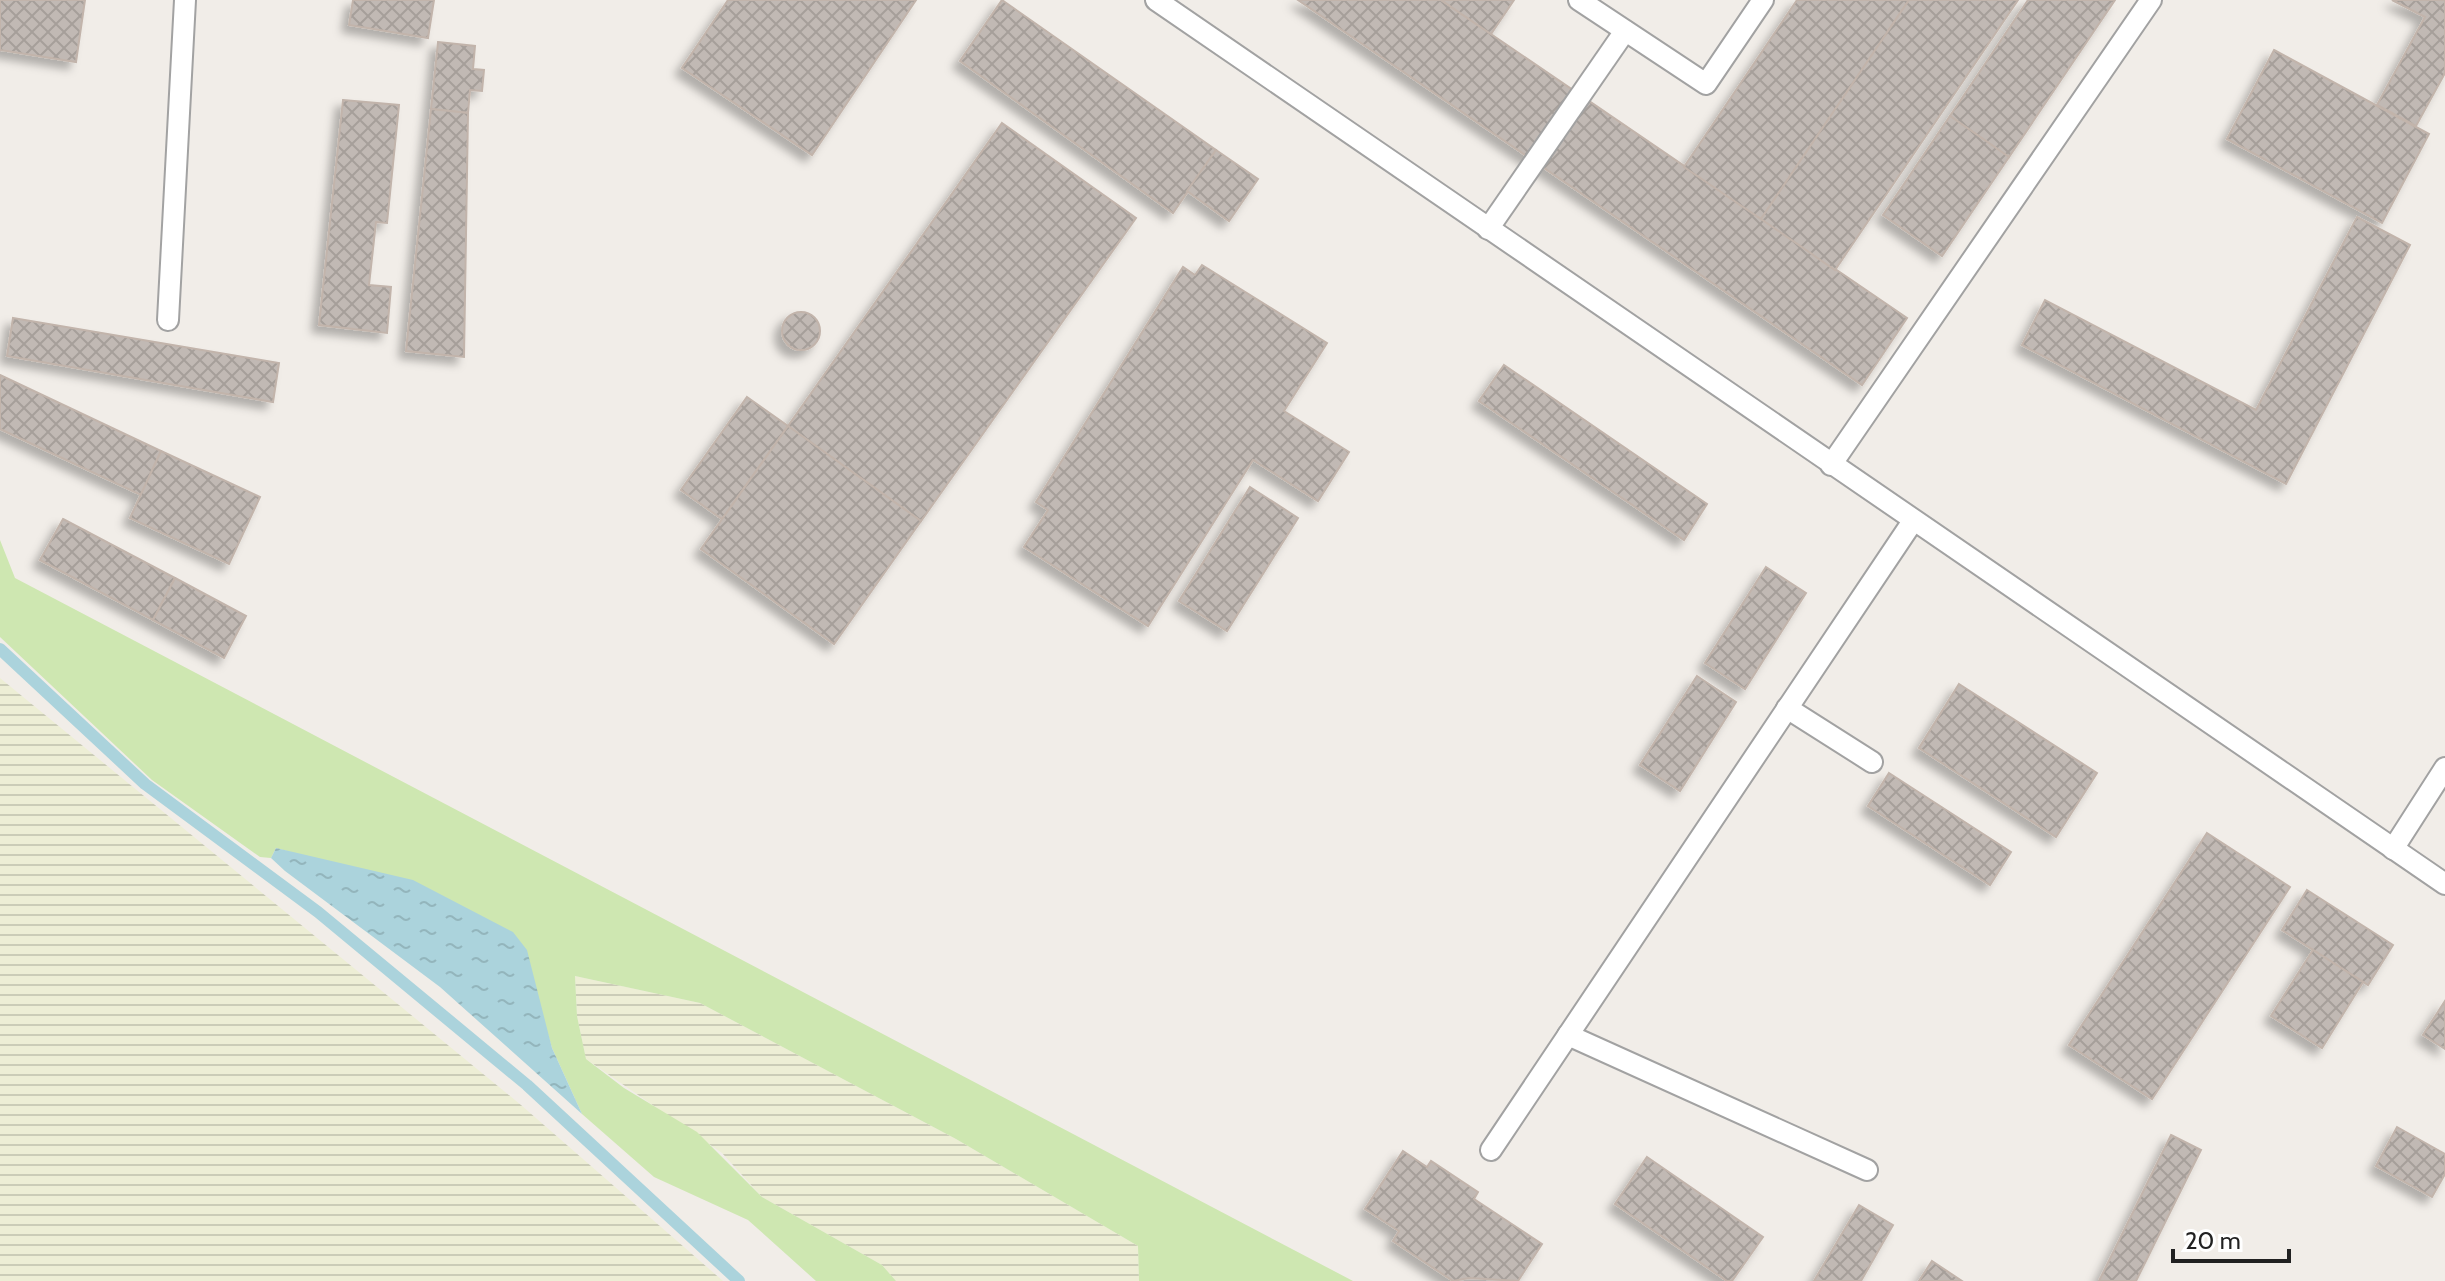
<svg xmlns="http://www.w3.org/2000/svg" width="2445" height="1281" viewBox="0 0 2445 1281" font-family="Cabin,sans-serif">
<defs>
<pattern id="farmland-rules" width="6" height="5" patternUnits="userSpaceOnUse" patternTransform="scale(2)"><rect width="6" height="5" fill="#edeed5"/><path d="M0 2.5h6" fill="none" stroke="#cbccb7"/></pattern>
<pattern id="water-ripples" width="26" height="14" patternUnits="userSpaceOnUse" patternTransform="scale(2)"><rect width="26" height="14" fill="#abd3dc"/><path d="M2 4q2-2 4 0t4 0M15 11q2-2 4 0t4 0" fill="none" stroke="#93b5bc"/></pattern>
<pattern id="building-cross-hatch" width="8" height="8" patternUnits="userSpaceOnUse" patternTransform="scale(2)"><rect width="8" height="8" fill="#c1b9b4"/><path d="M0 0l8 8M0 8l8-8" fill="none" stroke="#a69f9a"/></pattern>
<filter id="shadow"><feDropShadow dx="-7" dy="7" stdDeviation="4" flood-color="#0004"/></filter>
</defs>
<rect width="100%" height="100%" fill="#f1ede8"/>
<g fill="url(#farmland-rules)">
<path d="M 0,678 L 521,1105 L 723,1281 L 0,1281 Z"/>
<path d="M 575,976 L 700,1003 L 956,1139 L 1138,1246 L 1139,1281 L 896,1281 L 882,1265 L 762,1197 L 722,1153 L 586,1059 L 577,1016 Z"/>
</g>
<path fill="#cee7b1" d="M 0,540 L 15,578 L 1353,1281 L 1139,1281 L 1138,1246 L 956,1139 L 700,1003 L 575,976 L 577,1016 L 586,1059 L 624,1088 L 697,1132 L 762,1197 L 882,1265 L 896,1281 L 816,1281 L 748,1220 L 654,1177 L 582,1114 L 552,1048 L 542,1014 L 308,857 L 276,848 L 271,858 L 260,857 L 152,780 L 0,637 Z"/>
<path fill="url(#water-ripples)" d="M 276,848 L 413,880 L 513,932 L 527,950 L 552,1048 L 582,1114 L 440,987 L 285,871 L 271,858 Z"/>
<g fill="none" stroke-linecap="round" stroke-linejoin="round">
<path stroke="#abd3dc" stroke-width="12" d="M 0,649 L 145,784 L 318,912 L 527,1085 L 739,1281"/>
</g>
<g fill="url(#building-cross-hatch)" stroke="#c2b4ab" stroke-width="2" filter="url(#shadow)">
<path d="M 0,0 L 85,0 L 76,62 L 0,50 Z"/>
<path d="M 353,0 L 434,0 L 428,38 L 349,25 Z"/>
<path d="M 728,0 L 916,0 L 812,155 L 682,68 Z"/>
<path d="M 1002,0 L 1216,150 L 1173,213 L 960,61 Z"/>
<path d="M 1298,0 L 1441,0 L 1907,318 L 1862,385 Z"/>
<path d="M 1441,0 L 1514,0 L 1491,34 Z"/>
<path d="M 1797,0 L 1909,0 L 1761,219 L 1684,167 Z"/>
<path d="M 1909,0 L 2018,0 L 1835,270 L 1761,219 Z"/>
<path d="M 2028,0 L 2115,0 L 2009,157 L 1950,116 Z"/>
<path d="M 2392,0 L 2445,0 L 2445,73 L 2416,126 L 2377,105 L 2425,17 Z"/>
<path d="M 438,42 L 475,46 L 473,69 L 484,70 L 482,91 L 470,90 L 468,113 L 431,109 Z"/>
<path d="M 2274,50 L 2429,134 L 2382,223 L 2227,139 Z"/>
<path d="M 343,100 L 399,105 L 387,223 L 376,222 L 369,285 L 391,287 L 387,333 L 319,325 Z"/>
<path d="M 431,109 L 468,113 L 464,357 L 406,351 Z"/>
<path d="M 1950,116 L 2009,157 L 1942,256 L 1883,215 Z"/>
<path d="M 1002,123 L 1136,218 L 921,521 L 788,426 Z"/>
<path d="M 1216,150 L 1258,179 L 1229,221 L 1187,191 Z"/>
<path d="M 2357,217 L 2410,245 L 2286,484 L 2022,345 L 2045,300 L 2256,410 Z"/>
<path d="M 1202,265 L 1327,343 L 1284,411 L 1349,452 L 1318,501 L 1253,460 L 1148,626 L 1024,547 L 1048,510 L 1036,502 L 1183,267 L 1195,275 Z"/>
<circle cx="801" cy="331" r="19"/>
<path d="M 13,318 L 279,363 L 273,402 L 7,356 Z"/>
<path d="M 1504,365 L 1707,504 L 1684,540 L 1479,401 Z"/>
<path d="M 0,375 L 161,451 L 141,495 L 0,429 Z"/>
<path d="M 747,397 L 788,426 L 722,519 L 681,490 Z"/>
<path d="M 788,426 L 921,521 L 834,644 L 701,549 Z"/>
<path d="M 161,451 L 260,497 L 229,564 L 130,518 Z"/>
<path d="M 1250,487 L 1298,518 L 1227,631 L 1179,601 Z"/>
<path d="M 63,519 L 175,578 L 153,620 L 40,560 Z"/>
<path d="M 1766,567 L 1806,593 L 1745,689 L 1705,663 Z"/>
<path d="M 175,578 L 246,616 L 224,658 L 153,620 Z"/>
<path d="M 1697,676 L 1736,702 L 1680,791 L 1640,765 Z"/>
<path d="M 1959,684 L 2097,773 L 2056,837 L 1919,748 Z"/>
<path d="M 1889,773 L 2011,852 L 1990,885 L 1868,806 Z"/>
<path d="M 2207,833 L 2290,887 L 2152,1099 L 2069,1045 Z"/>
<path d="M 2307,890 L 2393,945 L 2368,985 L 2282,930 Z"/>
<path d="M 2313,950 L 2363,982 L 2322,1048 L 2271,1016 Z"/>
<path d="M 2445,1001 L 2445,1049 L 2423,1035 Z"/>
<path d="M 2397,1127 L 2445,1154 L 2445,1174 L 2432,1197 L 2376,1166 Z"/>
<path d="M 2171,1135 L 2201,1150 L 2136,1281 L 2099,1281 Z"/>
<path d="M 1403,1151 L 1427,1167 L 1431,1161 L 1478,1192 L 1474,1199 L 1542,1244 L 1518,1281 L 1469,1278 L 1453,1281 L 1393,1241 L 1399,1231 L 1365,1209 Z"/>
<path d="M 1647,1157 L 1763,1237 L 1732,1281 L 1727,1281 L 1615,1204 Z"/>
<path d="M 1859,1205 L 1893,1225 L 1861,1281 L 1814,1281 Z"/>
<path d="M 1932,1261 L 1962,1281 L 1919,1281 Z"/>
</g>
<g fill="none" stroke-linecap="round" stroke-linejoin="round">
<g stroke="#a2a2a2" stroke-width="24">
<g id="lane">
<path d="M 1156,0 L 2445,884"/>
<path d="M 1579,0 L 1706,84 L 1763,0"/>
<path d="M 1488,229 L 1625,31"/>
<path d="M 168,320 L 185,0"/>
<path d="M 1831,465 L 2151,0"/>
<path d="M 1787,708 L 1872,762"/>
<path d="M 2393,849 L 2445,768"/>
<path d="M 1568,1035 L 1867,1170"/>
<path d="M 1491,1150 L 1913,521"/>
</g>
</g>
<use href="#lane" stroke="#fff" stroke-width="20"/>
</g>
<path d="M2173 1249v12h116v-12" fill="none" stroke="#212121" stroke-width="4"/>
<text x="2185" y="1249" font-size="24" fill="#212121" stroke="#ffffff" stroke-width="6" paint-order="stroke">20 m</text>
</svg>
